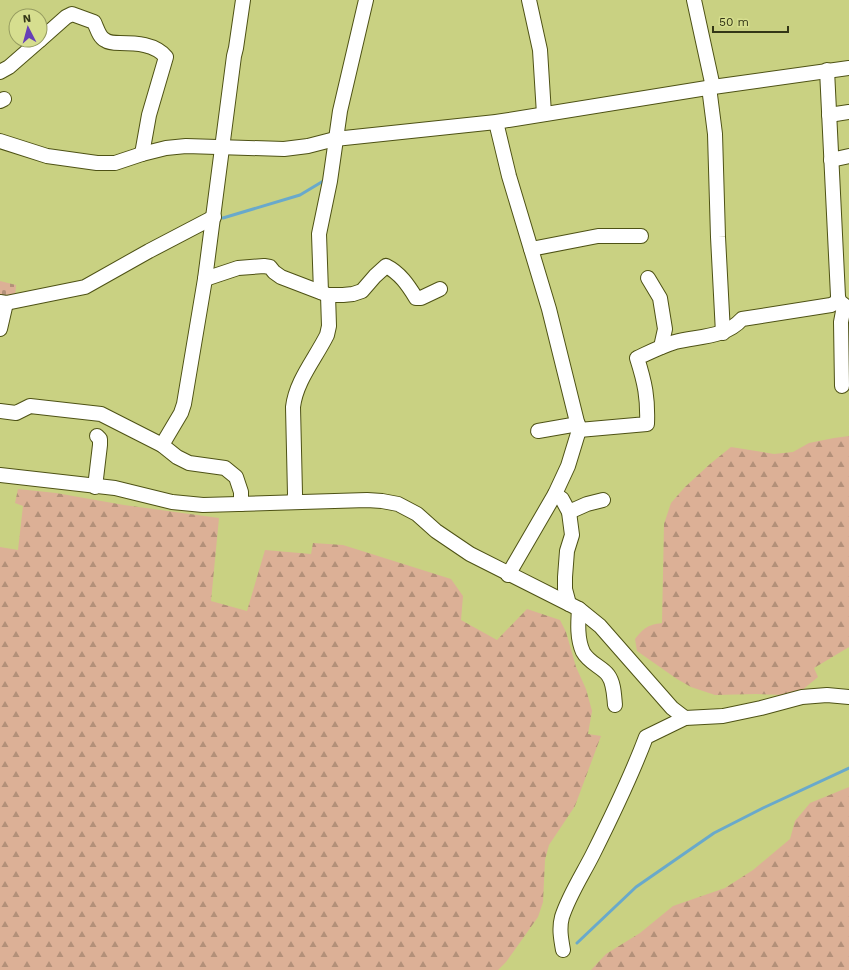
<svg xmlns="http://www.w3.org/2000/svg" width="849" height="970" viewBox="0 0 849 970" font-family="'Work Sans',sans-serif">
<defs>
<pattern id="forest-firs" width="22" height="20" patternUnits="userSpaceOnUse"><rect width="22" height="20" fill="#dcb096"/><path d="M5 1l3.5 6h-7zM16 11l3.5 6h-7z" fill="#b39079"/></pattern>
<pattern id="cemetery-stones" width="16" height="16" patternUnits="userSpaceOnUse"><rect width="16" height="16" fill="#dcb096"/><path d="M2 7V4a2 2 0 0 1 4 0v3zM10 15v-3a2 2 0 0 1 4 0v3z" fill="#b39079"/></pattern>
</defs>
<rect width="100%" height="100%" fill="#c9d182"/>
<g fill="url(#forest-firs)">
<path d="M 849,436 L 849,647 L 814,668 L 818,677 L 801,691 L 784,695 L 756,694 L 715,695 L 691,687 L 677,679 L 637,651 L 635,639 C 644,628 647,625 662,623 L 664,524 L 671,503 L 685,487 L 710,464 L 731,447 L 774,454 L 793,452 L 809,443 L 834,438 Z"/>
<path d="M 18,489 L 56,493 L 124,505 L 219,518 L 211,601 L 247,611 L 265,550 L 311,554 L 313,543 L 343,545 L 451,579 L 463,596 L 461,620 L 497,640 L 527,609 L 560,620 L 566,632 L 576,667 L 586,689 L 592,711 L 588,734 L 601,736 L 575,806 L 549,845 L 545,860 L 543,902 L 538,917 L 506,962 L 498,970 L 0,970 L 0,547 L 18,550 L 23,506 L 15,503 Z"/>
<path d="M 849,787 L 849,970 L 591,970 L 606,954 L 640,933 L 673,906 L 725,888 L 753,870 L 790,839 L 795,821 L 810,803 Z"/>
</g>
<path fill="url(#cemetery-stones)" d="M 0,281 L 16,285 L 15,297 L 0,300 Z"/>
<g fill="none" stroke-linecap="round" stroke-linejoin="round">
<g stroke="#69a9cb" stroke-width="3">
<path d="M 223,218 L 300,195 L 325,180"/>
<path d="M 577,943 L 636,887 L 714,833 L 763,808 L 849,768"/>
</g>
<g stroke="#4e5215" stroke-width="16">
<g id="minor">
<path d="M 529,0 L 540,50 L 544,114"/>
<path d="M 694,0 L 713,87"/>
<path d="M 40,40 L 66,17 L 72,14 L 94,22 C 97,28 99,37 105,40 C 109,43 115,43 120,43 C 136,43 155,44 166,57 L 149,115 L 142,154"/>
<path d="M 827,70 L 838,296 L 839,301 L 849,309"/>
<path d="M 0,72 L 9,67 L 40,40"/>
<path d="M 709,87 L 715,134 L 718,237 L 723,333"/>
<path d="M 0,101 L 4,99"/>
<path d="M 829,115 L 849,112"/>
<path d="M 496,122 L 509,176 L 549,309 L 579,430 L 568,466 L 555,494 L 508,575"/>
<path d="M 0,141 L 47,156 L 97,163 L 115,163 L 142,154 L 166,148 L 186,146 L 284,149 L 308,146 L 335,139 L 496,122 L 713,87 L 849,68"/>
<path d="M 831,160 L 849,156"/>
<path d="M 531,249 L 598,236 L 641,236"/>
<path d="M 648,278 L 660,298 L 665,329 L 661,347"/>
<path d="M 205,279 L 238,268 L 264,266 L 270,267 L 274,272 L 281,277 L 328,295 L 343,295 L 353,294 L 362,291 L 375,276 L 386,266 C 400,273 408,285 416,298 L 421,298 L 440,289"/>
<path d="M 321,292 L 319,234 L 330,181 L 340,111 L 366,0"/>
<path d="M 0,302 L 6,303 L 85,287 L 149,251 L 214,217"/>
<path d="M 0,329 L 6,303"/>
<path d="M 842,386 L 841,322 L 844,306"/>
<path d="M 0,411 L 16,413 L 30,406 L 101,414 L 162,445 L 177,457 L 189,463 L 225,468 L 236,477 L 241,492 L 241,504"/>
<path d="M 579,430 L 647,424 C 648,398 645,383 637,358 C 650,352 662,346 675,342 C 698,336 725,338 742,319 L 831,305 L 839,301"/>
<path d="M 538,431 L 578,424"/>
<path d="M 162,445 L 181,413 L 184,404 L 205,279 L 234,56 L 236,48 L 243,0"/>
<path d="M 0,475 L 115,488 L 172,502 L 203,505 L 367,500 L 382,501 L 398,504 L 417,514 L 436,531 L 470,554 L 579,609 L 600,626 L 672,708 L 685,718"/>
<path d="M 95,487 L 100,445 L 100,439 L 97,436"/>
<path d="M 555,494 L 562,499 L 569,512 L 572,535 L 567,551 L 565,577 L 565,589 L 569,604"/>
<path d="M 294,502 L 295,494 L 293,407 C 296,381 315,359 327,335 L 329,326 L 328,295"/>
<path d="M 569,512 L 587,504 L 603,500"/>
<path d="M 579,609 C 578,623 577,639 583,652 C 589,663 602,667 608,675 C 614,683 614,695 615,705"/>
<path d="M 563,950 C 561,939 559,928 562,917 C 569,895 583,874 593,854 C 612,816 631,777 646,737 L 685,718 L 723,716 L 761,708 L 802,697 L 827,695 L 849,697"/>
</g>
</g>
<use href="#minor" stroke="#fff" stroke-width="14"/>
</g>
<g transform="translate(28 28) rotate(354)"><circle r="19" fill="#d6de8f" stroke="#959b5f"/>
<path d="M0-3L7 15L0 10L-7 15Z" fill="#663fb7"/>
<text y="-6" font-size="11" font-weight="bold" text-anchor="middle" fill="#333616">N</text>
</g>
<path d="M713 26v6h75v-6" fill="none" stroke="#333616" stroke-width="2"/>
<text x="719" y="26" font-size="12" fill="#333616" stroke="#d6de8f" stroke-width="3" paint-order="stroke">50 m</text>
</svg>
